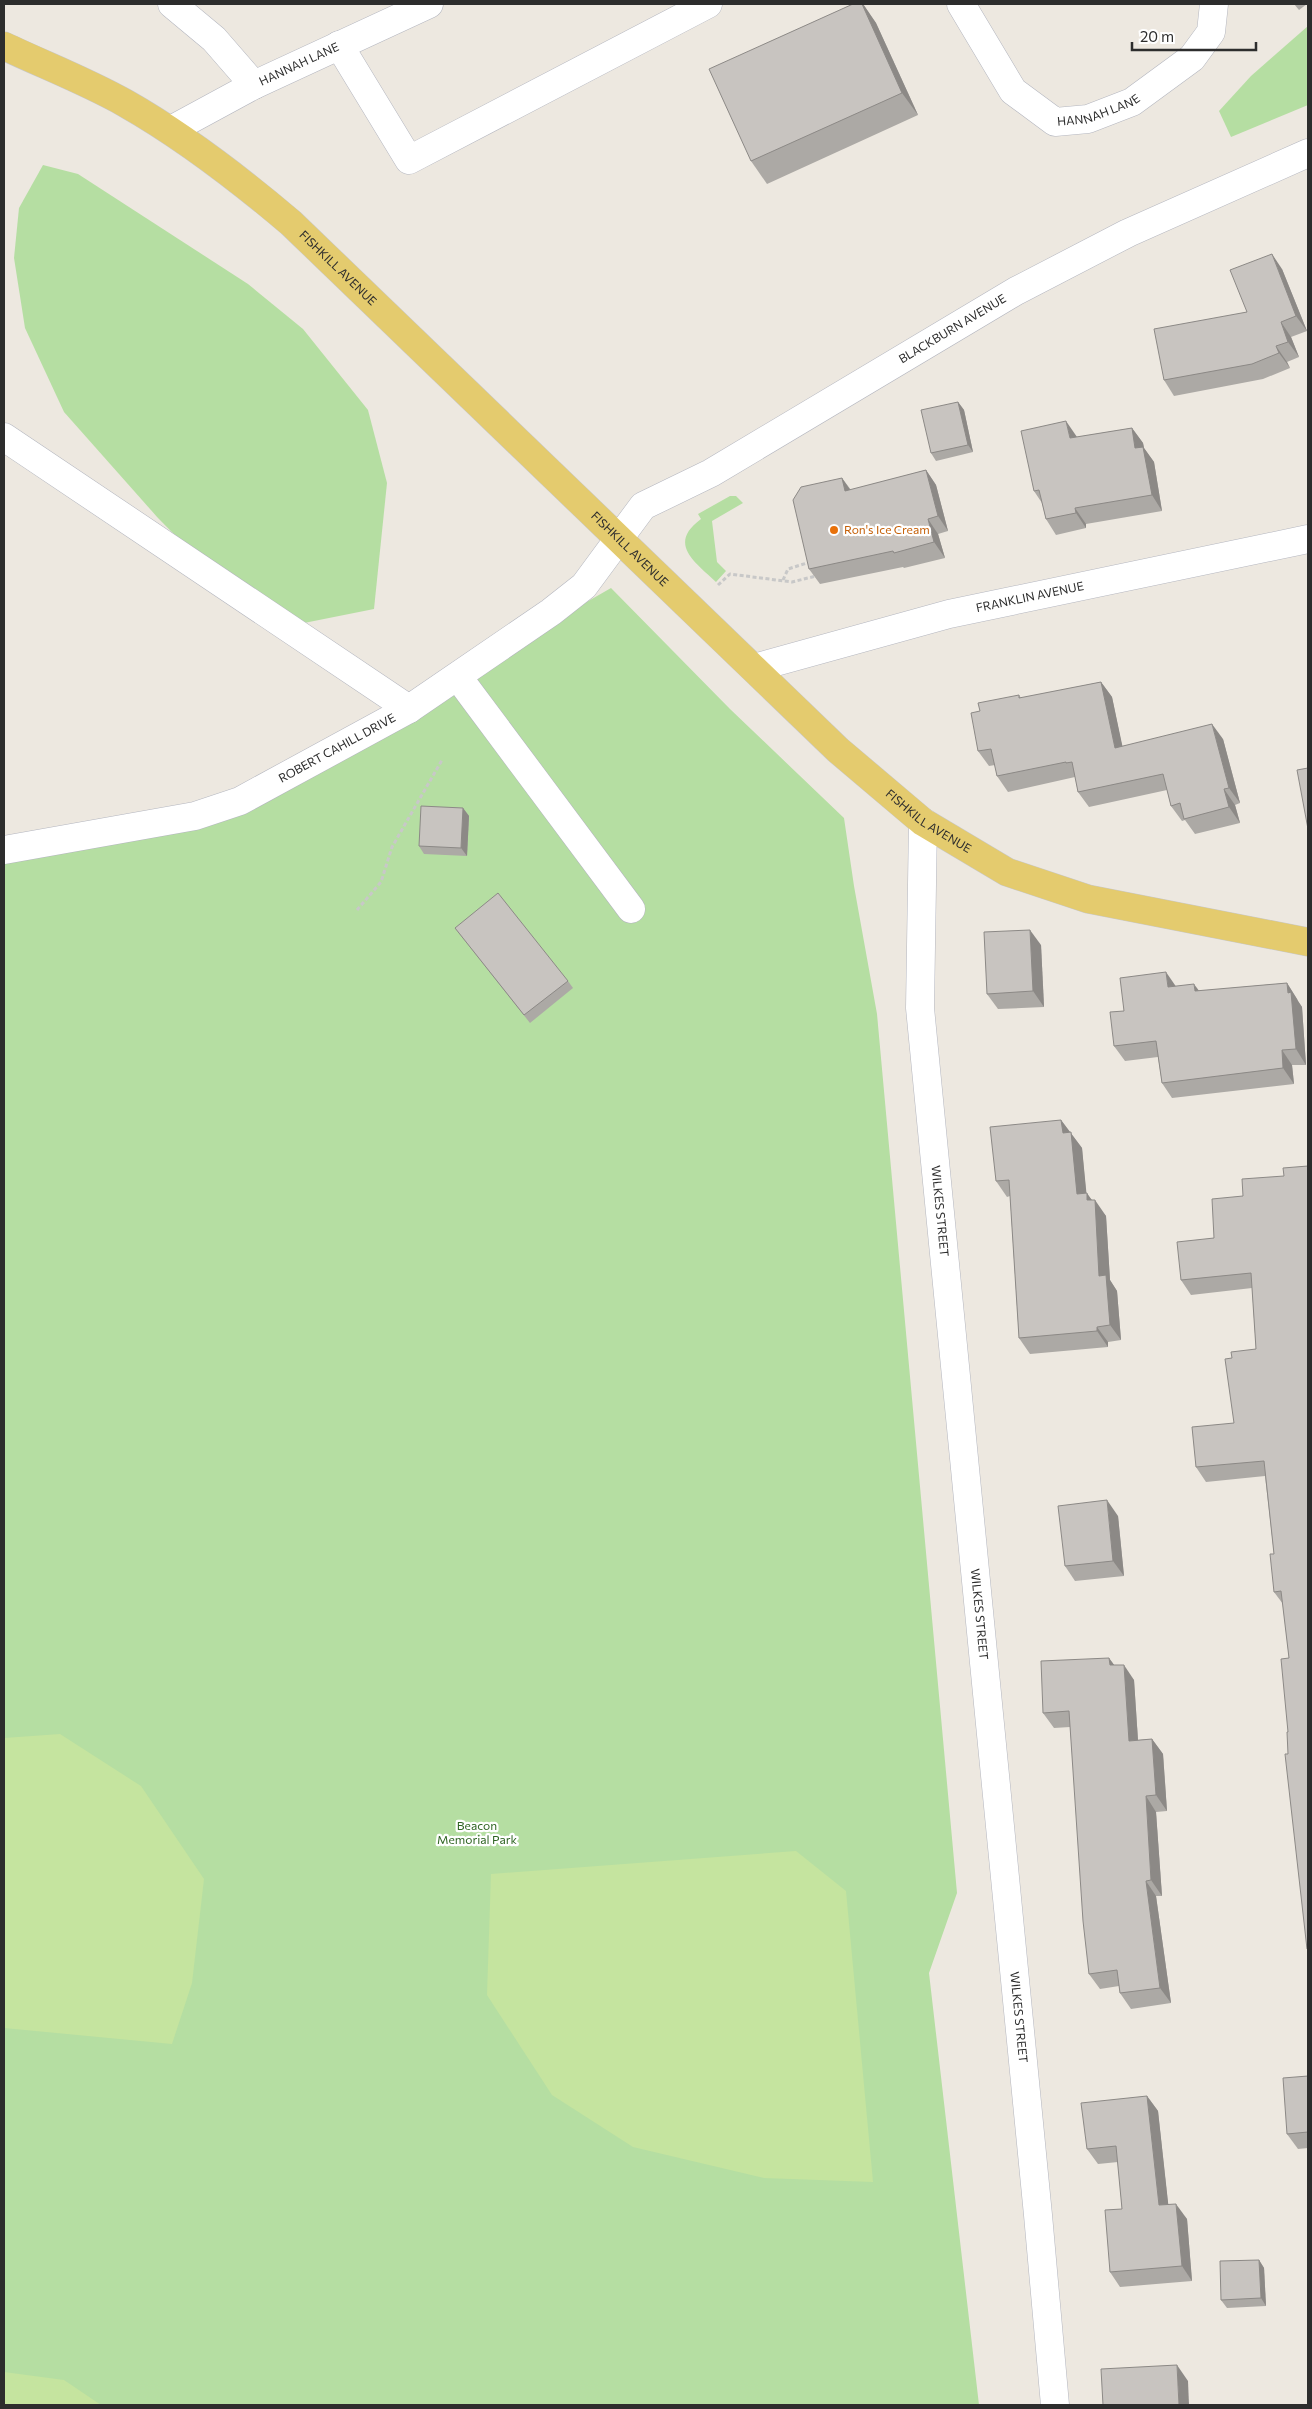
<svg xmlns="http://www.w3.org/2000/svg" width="1312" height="2409" viewBox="0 0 1312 2409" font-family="Commissioner,sans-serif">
<rect width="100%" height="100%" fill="#ede8e0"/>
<g fill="#b5dea2">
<path d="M 1308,26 L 1308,105 L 1231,137 L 1219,111 L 1251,76 Z"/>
<path d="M 43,165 L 78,174 L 248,284 L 303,329 L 368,410 L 387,483 L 374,609 L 299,624 L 226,587 L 158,518 L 64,412 L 25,328 L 14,258 L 19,208 Z"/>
<path d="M 730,496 L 736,496 L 743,503 L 712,521 L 717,562 L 726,571 L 716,582 C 695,562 667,544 701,519 L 698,514 Z"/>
<path d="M 611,588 L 730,709 L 844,818 L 854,886 L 877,1014 L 957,1893 L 929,1973 L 979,2405 L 4,2405 L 4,849 L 240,801 Z"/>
</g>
<g fill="#c5e49f">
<path d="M 60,1734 L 141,1786 L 204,1879 L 192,1983 L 172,2044 L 4,2028 L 4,1738 Z"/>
<path d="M 796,1851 L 846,1891 L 873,2182 L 764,2178 L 633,2147 L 552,2095 L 487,1995 L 491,1874 Z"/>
<path d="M 4,2372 L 64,2380 L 101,2405 L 4,2405 Z"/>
</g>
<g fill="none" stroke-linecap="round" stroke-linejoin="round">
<g stroke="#b4b6bf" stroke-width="29">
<g id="minor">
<path d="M 172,4 L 214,39 L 254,85"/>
<path id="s1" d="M 961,4 L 1013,91 L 1055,122 L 1088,119 L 1132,102 L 1192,58 L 1211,32 L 1214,4"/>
<path d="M 339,45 L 409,160 L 708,4"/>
<path id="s2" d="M 171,130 L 254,85 L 429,4"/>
<path d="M 4,437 L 409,709"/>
<path id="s3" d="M 754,668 L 949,614 L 1308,539"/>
<path d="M 458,677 L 631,909"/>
<path id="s4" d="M 923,822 L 920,1008 L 1038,2215 L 1055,2405"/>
<path id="s5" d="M 4,850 L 195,816 L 240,801 L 409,709 L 551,612 L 584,586 L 643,506 L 711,473 L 1016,291 L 1128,233 L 1308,153"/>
</g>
</g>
<g stroke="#c8c8c8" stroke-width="29">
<g id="major">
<path id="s6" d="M 4,46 C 44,65 86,81 125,103 C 185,137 238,178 291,223 L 838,750 L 923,822 L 1007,872 L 1088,899 L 1308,942"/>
</g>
</g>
<g stroke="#c8c8c8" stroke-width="3" stroke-dasharray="4 2.5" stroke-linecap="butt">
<path d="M 783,580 L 788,569 L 810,562"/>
<path d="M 718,585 L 730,574 L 792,582 L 816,576"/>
<path d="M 357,910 L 381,882 L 392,847 L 442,760"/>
</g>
<use href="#minor" stroke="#fff" stroke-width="28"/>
<use href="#major" stroke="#e4cb6e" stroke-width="28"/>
</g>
<g fill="#aca9a5">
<path d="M 853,4 L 863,4 L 876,23 L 918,115 L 767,184 L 751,161 Z"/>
<path d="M 1294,4 L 1307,4 L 1299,10 Z"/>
<path d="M 1282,269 L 1307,331 L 1291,337 L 1299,357 L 1287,362 L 1290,368 L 1263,379 L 1174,396 L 1164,380 L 1247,312 Z"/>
<path d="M 958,402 L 964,410 L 973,452 L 936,461 L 931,453 Z"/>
<path d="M 1132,428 L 1143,443 L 1144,448 L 1154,462 L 1162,511 L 1086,524 L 1086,528 L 1056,535 L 1046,519 L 1042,503 L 1034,491 L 1077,437 Z"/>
<path d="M 926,470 L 936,485 L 948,531 L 938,534 L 945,558 L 904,568 L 903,567 L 820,584 L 809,569 L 842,478 L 851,490 Z"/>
<path d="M 1101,682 L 1112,697 L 1122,746 L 1223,739 L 1240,803 L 1235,805 L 1240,823 L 1195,834 L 1185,820 L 1182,821 L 1171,806 L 1167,790 L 1089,807 L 1078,792 L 1075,777 L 1008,792 L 997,776 L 995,765 L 989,766 L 978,751 L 980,711 L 1019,695 L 1021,698 Z"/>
<path d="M 463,808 L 469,816 L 467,856 L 424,854 L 419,846 Z"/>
<path d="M 455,928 L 568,981 L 573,988 L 530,1023 Z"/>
<path d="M 1041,945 L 1044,1007 L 998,1009 L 987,994 Z"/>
<path d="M 1287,983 L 1297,999 L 1298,1001 L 1302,1007 L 1306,1065 L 1292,1065 L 1294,1084 L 1172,1098 L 1162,1083 L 1158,1057 L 1125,1061 L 1114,1046 L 1124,1011 L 1176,986 L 1199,991 Z"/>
<path d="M 1061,1120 L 1082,1148 L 1086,1193 L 1106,1216 L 1110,1280 L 1117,1291 L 1121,1340 L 1108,1342 L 1108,1347 L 1030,1354 L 1019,1338 L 1010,1196 L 1007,1197 L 996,1181 Z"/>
<path d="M 1308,1166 L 1308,1952 L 1307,1949 L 1288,1754 L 1289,1658 L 1283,1604 L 1274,1592 L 1274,1554 L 1265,1476 L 1206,1482 L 1196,1467 L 1234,1423 L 1232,1358 L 1256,1349 L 1252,1288 L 1191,1295 L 1181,1280 L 1214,1238 L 1243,1196 L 1284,1176 Z"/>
<path d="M 1118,1516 L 1124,1576 L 1075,1581 L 1065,1566 Z"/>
<path d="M 1109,1658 L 1114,1665 L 1134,1680 L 1138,1740 L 1152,1739 L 1163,1754 L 1167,1811 L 1156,1812 L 1162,1896 L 1156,1896 L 1171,2003 L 1131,2009 L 1120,1993 L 1119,1986 L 1100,1989 L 1089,1974 L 1070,1727 L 1054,1728 L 1043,1713 Z"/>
<path d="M 1308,2076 L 1308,2148 L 1298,2149 L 1287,2134 Z"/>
<path d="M 1147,2096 L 1158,2111 L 1168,2204 L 1187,2219 L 1192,2281 L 1120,2287 L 1110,2272 L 1122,2209 L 1118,2162 L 1098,2164 L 1087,2149 Z"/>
<path d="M 1259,2260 L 1264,2268 L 1266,2306 L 1227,2308 L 1221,2300 Z"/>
</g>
<g fill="#8c8986">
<path d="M 862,4 L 863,4 L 876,23 L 918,115 L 902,93 Z"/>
<path d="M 1272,254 L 1282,269 L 1307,331 L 1296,316 Z"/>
<path d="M 1281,322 L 1291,337 L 1299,357 L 1288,342 Z"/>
<path d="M 1276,346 L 1287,362 L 1290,368 L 1279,353 Z"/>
<path d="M 958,402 L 964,410 L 973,452 L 968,445 Z"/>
<path d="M 1066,421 L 1077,437 L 1080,454 L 1070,438 Z"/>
<path d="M 1132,428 L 1143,443 L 1144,448 L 1154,462 L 1162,511 L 1152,495 L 1135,448 Z"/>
<path d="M 926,470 L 936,485 L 948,531 L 938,516 Z"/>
<path d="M 842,478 L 853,494 L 845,491 Z"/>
<path d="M 1075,508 L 1086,524 L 1086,528 L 1076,513 Z"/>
<path d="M 928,519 L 938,534 L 945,558 L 934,542 Z"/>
<path d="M 1101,682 L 1112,697 L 1126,763 L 1115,748 Z"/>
<path d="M 1212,724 L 1223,739 L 1240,803 L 1229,788 Z"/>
<path d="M 1224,789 L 1235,805 L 1240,823 L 1229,807 Z"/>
<path d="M 463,808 L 469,816 L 467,856 L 461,848 Z"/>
<path d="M 1030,930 L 1041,945 L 1044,1007 L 1033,991 Z"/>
<path d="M 1166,972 L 1177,988 L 1168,987 Z"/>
<path d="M 1287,983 L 1297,999 L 1298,1001 L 1302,1007 L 1306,1065 L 1296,1049 Z"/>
<path d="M 1194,984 L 1205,999 L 1195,991 Z"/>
<path d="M 1282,1050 L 1292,1065 L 1294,1084 L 1283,1068 Z"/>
<path d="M 1061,1120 L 1082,1148 L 1088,1209 L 1077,1194 L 1063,1133 Z"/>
<path d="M 1087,1193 L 1095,1205 L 1095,1200 L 1106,1216 L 1110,1280 L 1117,1291 L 1121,1340 L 1110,1325 L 1099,1276 L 1087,1200 Z"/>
<path d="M 1097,1327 L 1108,1342 L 1108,1347 L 1097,1331 Z"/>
<path d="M 1107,1500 L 1118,1516 L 1124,1576 L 1113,1561 Z"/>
<path d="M 1109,1658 L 1120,1673 L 1110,1665 Z"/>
<path d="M 1124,1665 L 1134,1680 L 1139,1756 L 1129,1741 Z"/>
<path d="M 1152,1739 L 1163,1754 L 1167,1811 L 1156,1795 Z"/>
<path d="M 1146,1796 L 1156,1812 L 1162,1896 L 1151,1880 Z"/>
<path d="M 1146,1881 L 1156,1896 L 1171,2003 L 1160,1988 Z"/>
<path d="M 1147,2096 L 1158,2111 L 1170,2220 L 1159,2205 Z"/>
<path d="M 1176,2204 L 1187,2219 L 1192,2281 L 1182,2266 Z"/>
<path d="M 1259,2260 L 1264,2268 L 1266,2306 L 1261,2298 Z"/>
<path d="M 1177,2365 L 1188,2381 L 1189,2405 L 1179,2405 Z"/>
</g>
<g fill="#c8c4c0" stroke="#8c8986">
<path d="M 853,4 L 862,4 L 902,93 L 751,161 L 709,69 Z"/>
<path d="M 1272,254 L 1296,316 L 1281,322 L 1288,342 L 1276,346 L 1279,353 L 1252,364 L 1164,380 L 1154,329 L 1247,312 L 1230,270 Z"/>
<path d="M 958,402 L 968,445 L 931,453 L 921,410 Z"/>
<path d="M 1066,421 L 1070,438 L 1132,428 L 1135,448 L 1143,447 L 1152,495 L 1075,508 L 1076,513 L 1046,519 L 1039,490 L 1034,491 L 1021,431 Z"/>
<path d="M 926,470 L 938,516 L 928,519 L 934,542 L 894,553 L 893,551 L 809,569 L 793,500 L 801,487 L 842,478 L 845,491 Z"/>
<path d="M 1101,682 L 1115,748 L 1212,724 L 1229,788 L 1224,789 L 1229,807 L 1184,819 L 1180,803 L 1171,806 L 1163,774 L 1078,792 L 1072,762 L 1066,763 L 1066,762 L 997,776 L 991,749 L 978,751 L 971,713 L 980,711 L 978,703 L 1019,695 L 1019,698 Z"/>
<path d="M 1308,768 L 1308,829 L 1297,770 Z"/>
<path d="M 421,806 L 463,808 L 461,848 L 419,846 Z"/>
<path d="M 498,893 L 568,981 L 524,1015 L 455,928 Z"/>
<path d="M 1030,930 L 1033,991 L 987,994 L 984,932 Z"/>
<path d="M 1166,972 L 1168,987 L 1194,984 L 1195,991 L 1287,983 L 1288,993 L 1291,992 L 1296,1049 L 1282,1050 L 1283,1068 L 1162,1083 L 1156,1041 L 1114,1046 L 1110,1012 L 1124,1011 L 1120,978 Z"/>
<path d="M 1061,1120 L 1063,1133 L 1071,1132 L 1077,1194 L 1087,1193 L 1087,1200 L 1095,1200 L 1099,1276 L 1106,1275 L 1110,1325 L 1097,1327 L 1097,1331 L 1019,1338 L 1009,1180 L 996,1181 L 990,1127 Z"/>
<path d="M 1308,1166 L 1308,1949 L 1307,1949 L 1285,1754 L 1288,1754 L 1287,1732 L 1288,1732 L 1281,1659 L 1289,1658 L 1281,1591 L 1274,1592 L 1270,1554 L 1274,1554 L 1264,1461 L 1196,1467 L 1192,1427 L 1234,1423 L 1225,1359 L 1232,1358 L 1231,1352 L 1256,1349 L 1251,1273 L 1181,1280 L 1177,1242 L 1214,1238 L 1212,1199 L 1243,1196 L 1242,1179 L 1284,1176 L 1283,1168 Z"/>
<path d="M 1107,1500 L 1113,1561 L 1065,1566 L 1058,1506 Z"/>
<path d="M 1109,1658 L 1110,1665 L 1124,1665 L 1129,1741 L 1152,1739 L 1156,1795 L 1146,1796 L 1151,1880 L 1146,1881 L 1160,1988 L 1120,1993 L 1117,1970 L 1089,1974 L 1083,1921 L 1069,1711 L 1043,1713 L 1041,1661 Z"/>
<path d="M 1308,2076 L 1308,2132 L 1287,2134 L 1283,2078 Z"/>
<path d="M 1147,2096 L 1159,2205 L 1176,2204 L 1182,2266 L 1110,2272 L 1105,2210 L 1122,2209 L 1116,2146 L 1087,2149 L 1081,2103 Z"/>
<path d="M 1259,2260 L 1261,2298 L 1221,2300 L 1220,2261 Z"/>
<path d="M 1177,2365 L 1179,2405 L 1103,2405 L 1101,2369 Z"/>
</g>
<circle fill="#e8710a" stroke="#fff" stroke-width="2" cx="834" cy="530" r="5"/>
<g text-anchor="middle" stroke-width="4.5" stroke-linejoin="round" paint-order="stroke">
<g font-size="12" fill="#2d2d2d" stroke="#fff">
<text dy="4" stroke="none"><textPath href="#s2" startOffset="144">HANNAH LANE</textPath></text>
<text dy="4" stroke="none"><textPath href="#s1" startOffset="199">HANNAH LANE</textPath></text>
<text dy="4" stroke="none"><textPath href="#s6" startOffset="404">FISHKILL AVENUE</textPath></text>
<text dy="4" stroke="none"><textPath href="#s5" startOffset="1104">BLACKBURN AVENUE</textPath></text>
<text dy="4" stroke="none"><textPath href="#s6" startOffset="809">FISHKILL AVENUE</textPath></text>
<text dy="4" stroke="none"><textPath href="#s3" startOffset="285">FRANKLIN AVENUE</textPath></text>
<text dy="4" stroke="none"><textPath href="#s5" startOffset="352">ROBERT CAHILL DRIVE</textPath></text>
<text dy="4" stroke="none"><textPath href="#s6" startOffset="1214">FISHKILL AVENUE</textPath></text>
<text dy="4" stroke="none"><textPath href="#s4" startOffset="390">WILKES STREET</textPath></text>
<text dy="4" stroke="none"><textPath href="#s4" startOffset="795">WILKES STREET</textPath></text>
<text dy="4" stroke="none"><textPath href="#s4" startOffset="1200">WILKES STREET</textPath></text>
</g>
<g font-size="12" fill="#c56008" stroke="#fff" text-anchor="start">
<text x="844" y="534">Ron's Ice Cream</text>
</g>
<g font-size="12" fill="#2e6422" stroke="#fff">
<text x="477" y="1830">Beacon<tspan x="477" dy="14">Memorial Park</tspan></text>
</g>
</g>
<rect width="1312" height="2409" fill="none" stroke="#2d2d2d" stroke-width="10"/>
<path d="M1132 42v8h124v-8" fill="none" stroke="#2d2d2d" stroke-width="2.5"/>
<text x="1140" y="42" font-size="15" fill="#2d2d2d" stroke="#ffffff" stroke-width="4" paint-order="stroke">20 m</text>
</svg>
